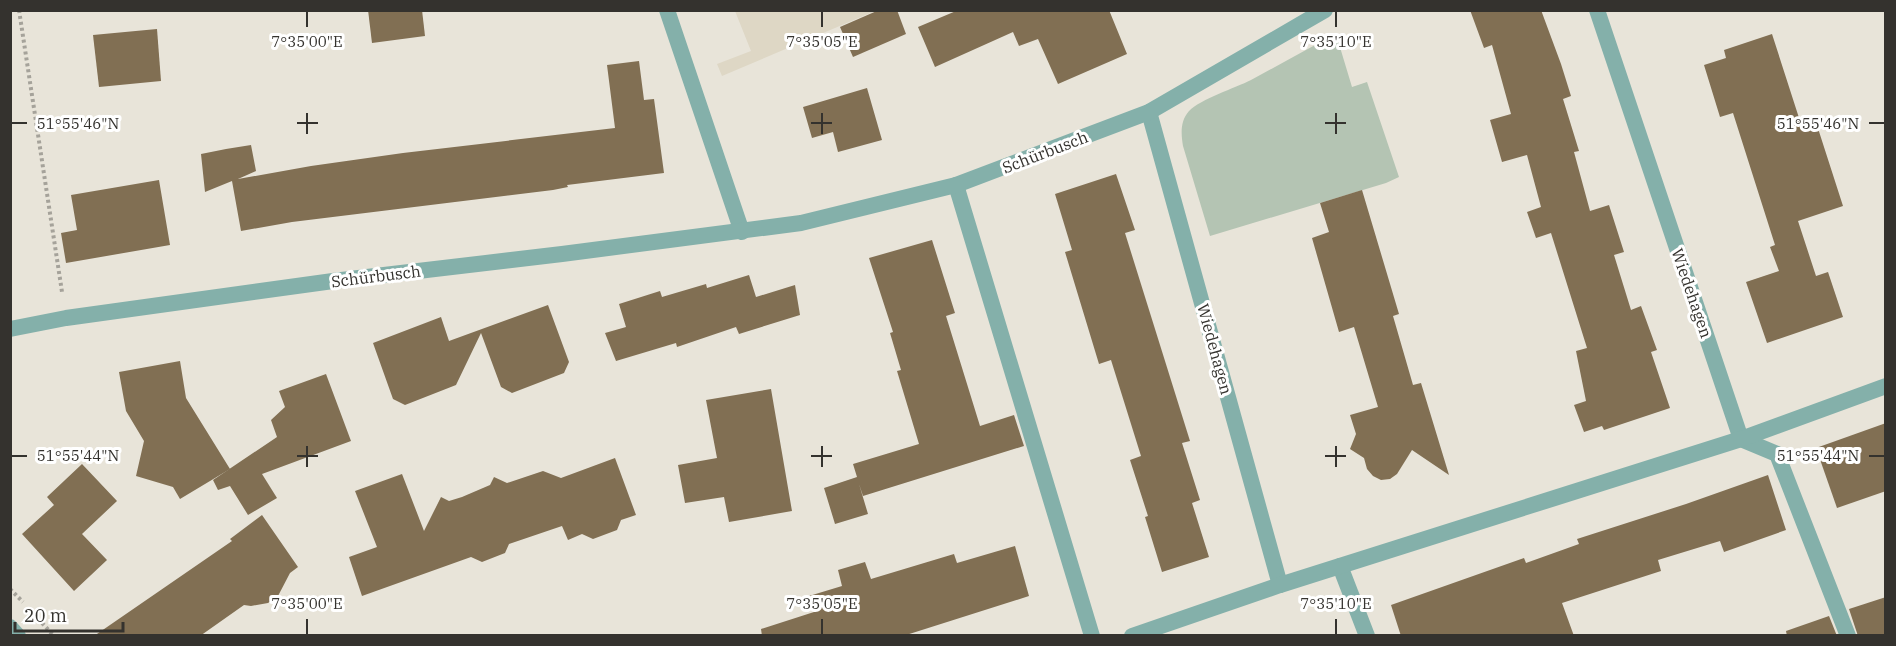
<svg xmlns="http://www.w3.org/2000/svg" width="1896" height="646" viewBox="0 0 1896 646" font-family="'IBM Plex Serif',serif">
<rect width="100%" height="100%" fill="#e8e4d9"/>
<path fill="#ded7c5" d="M 735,11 L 875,11 L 722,76 L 717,64 L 751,51 Z"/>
<path fill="#b4c4b3" d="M 1336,34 L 1352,87 L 1367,82 L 1399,177 L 1386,183 L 1210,236 L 1183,146 C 1181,134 1180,121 1189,111 C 1201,99 1235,88 1251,80 C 1279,65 1307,49 1336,34 Z"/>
<g fill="#816f53">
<path d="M 368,10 L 422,10 L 425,36 L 372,43 Z"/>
<path d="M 879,10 L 897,10 L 906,34 L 853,57 L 840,27 Z"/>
<path d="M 1109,10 L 1127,54 L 1058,84 L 1038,39 L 1019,46 L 1013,32 L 935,67 L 918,27 L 956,11 Z"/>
<path d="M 1470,10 L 1541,10 L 1561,64 L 1571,96 L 1563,99 L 1579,151 L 1574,152 L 1590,211 L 1609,205 L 1624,252 L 1614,255 L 1631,310 L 1641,306 L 1657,350 L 1651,352 L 1670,408 L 1604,430 L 1602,426 L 1584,432 L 1574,405 L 1586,401 L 1576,351 L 1587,348 L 1551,233 L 1536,238 L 1527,212 L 1541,207 L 1527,155 L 1502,162 L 1490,120 L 1511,114 L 1492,45 L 1484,48 Z"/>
<path d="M 157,29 L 161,81 L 99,87 L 93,35 Z"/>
<path d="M 1772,34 L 1800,121 L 1814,116 L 1843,206 L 1798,221 L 1816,276 L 1828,272 L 1843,317 L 1767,343 L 1746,282 L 1779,271 L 1770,247 L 1775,245 L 1733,113 L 1720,117 L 1704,65 L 1726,58 L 1724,50 Z"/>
<path d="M 639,61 L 644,100 L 654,99 L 664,173 L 567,185 L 568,187 L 553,190 L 292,222 L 241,231 L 232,181 L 205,192 L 201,154 L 226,149 L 251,145 L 256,171 L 238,179 L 311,166 L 403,153 L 615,128 L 607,65 Z"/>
<path d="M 867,88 L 882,140 L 838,152 L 833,132 L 812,138 L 803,107 Z"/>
<path d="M 1116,174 L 1135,230 L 1125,233 L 1190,441 L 1182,443 L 1200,500 L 1192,503 L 1209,557 L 1162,572 L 1145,517 L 1148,516 L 1130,460 L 1141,456 L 1111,360 L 1099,364 L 1065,252 L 1072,250 L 1055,194 Z"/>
<path d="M 159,180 L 170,245 L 66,263 L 61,233 L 77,230 L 71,195 Z"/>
<path d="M 1362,190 L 1399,314 L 1393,316 L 1413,385 L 1421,383 L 1449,475 L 1412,450 L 1397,474 L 1390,479 L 1381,480 L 1373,476 L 1367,469 L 1364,458 L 1350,449 L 1356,434 L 1350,415 L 1378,407 L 1354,327 L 1339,332 L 1312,238 L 1329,232 L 1320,203 Z"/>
<path d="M 932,240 L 955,313 L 946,316 L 980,426 L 1014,415 L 1024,446 L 863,496 L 859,484 L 868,514 L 835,524 L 824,488 L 857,477 L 853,464 L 919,444 L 897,371 L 901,370 L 890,333 L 893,332 L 869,258 Z"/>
<path d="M 749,275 L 756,297 L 795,285 L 800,315 L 739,334 L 736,327 L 677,347 L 676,343 L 616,361 L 605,333 L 626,327 L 619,304 L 660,291 L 662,297 L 706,284 L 707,288 Z"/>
<path d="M 548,305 L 569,362 L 564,373 L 512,393 L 501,387 L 481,333 L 456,385 L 405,405 L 393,399 L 373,343 L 441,317 L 449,341 Z"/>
<path d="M 180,361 L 186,398 L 230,469 L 180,499 L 173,487 L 136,476 L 144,441 L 126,411 L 119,372 Z"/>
<path d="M 326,374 L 351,441 L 262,474 L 277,498 L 248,515 L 230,486 L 218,490 L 213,480 L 277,437 L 271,420 L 285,407 L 279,391 Z"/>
<path d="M 771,389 L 792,511 L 729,522 L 724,497 L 685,503 L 678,465 L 717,458 L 706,400 Z"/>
<path d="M 1886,423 L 1886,491 L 1837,508 L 1816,448 Z"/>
<path d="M 615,458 L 636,515 L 621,520 L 617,530 L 593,539 L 582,534 L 568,540 L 562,526 L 509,544 L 505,553 L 482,562 L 471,557 L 362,596 L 349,557 L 377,547 L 355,491 L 402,474 L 424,531 L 441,497 L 449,501 L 462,497 L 490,485 L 494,477 L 507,483 L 543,471 L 561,478 Z"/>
<path d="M 82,464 L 117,501 L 82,534 L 107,560 L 74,591 L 22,534 L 54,505 L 47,497 Z"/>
<path d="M 1768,475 L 1786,530 L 1724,552 L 1720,541 L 1658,560 L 1661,571 L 1562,603 L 1574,636 L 1401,636 L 1391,605 L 1524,558 L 1526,563 L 1579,544 L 1577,539 L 1686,504 Z"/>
<path d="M 262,515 L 298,567 L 290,573 L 278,596 L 268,603 L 251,606 L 244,605 L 200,636 L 94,636 L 232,541 L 230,539 Z"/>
<path d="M 1015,546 L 1029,596 L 903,636 L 762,636 L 761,629 L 814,612 L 809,596 L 842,586 L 838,570 L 865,562 L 871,579 L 954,554 L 957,563 Z"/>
<path d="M 1886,597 L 1886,636 L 1858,636 L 1849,609 Z"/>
<path d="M 1829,616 L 1837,636 L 1787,636 L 1786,631 Z"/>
</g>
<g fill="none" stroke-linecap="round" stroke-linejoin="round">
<g stroke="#a5a29a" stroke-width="4" stroke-dasharray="3 3" stroke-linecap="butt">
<path d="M 19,10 L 62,292"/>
<path d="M 10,589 L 23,602"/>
<path d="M 42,623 L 54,636"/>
</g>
<path stroke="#84b0aa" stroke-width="16" d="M 956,185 L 1092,636"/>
<g stroke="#84b0aa" stroke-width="16">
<path d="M 667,10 L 742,232"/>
<path d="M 1597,10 L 1741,439 L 1777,454 L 1848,636"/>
<path d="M 1149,112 L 1280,585"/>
<path d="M 10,329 L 66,318 L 333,281 L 562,254 L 801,223 L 956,185 L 1149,112 L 1325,10"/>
<path d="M 1340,566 L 1367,636"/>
<path d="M 1132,636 L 1280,585 L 1741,439 L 1886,386"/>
</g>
<path stroke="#84b0aa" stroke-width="16" d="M 10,627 L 18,636"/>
</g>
<path fill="none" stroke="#34322e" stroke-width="2" d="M 307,12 L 307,27M 822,12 L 822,27M 1336,12 L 1336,27M 307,113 L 307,134M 822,113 L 822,134M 1336,113 L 1336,134M 12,123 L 27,123M 297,123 L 318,123M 811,123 L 832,123M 1325,123 L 1346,123M 1869,123 L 1884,123M 307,446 L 307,467M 822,446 L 822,467M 1336,446 L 1336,467M 12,456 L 27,456M 297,456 L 318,456M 811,456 L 832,456M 1325,456 L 1346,456M 1869,456 L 1884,456M 307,619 L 307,634M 822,619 L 822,634M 1336,619 L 1336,634"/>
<g text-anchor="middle" stroke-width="6" stroke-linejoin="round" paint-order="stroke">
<g font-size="16" fill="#34322e" stroke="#fff">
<text transform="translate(1045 152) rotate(-21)" y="6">Schürbusch</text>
<text transform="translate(376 276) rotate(-7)" y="6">Schürbusch</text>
<text transform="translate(1692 293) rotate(71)" y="6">Wiedehagen</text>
<text transform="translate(1215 349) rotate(75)" y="6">Wiedehagen</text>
</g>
</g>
<g font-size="15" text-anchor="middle" fill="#34322e" stroke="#fff" stroke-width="6" stroke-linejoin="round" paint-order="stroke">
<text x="307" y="47">7°35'00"E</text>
<text x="822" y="47">7°35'05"E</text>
<text x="1336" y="47">7°35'10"E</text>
<text x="78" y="129">51°55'46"N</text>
<text x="1818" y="129">51°55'46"N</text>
<text x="78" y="461">51°55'44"N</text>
<text x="1818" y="461">51°55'44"N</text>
<text x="307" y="609">7°35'00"E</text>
<text x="822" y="609">7°35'05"E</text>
<text x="1336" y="609">7°35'10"E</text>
</g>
<rect width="1896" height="646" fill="none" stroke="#34322e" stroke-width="24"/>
<path d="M15 622v9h108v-9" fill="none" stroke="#34322e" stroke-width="3"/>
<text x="24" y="622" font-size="18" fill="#34322e" stroke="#ffffff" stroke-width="4.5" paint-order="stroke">20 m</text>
</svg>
